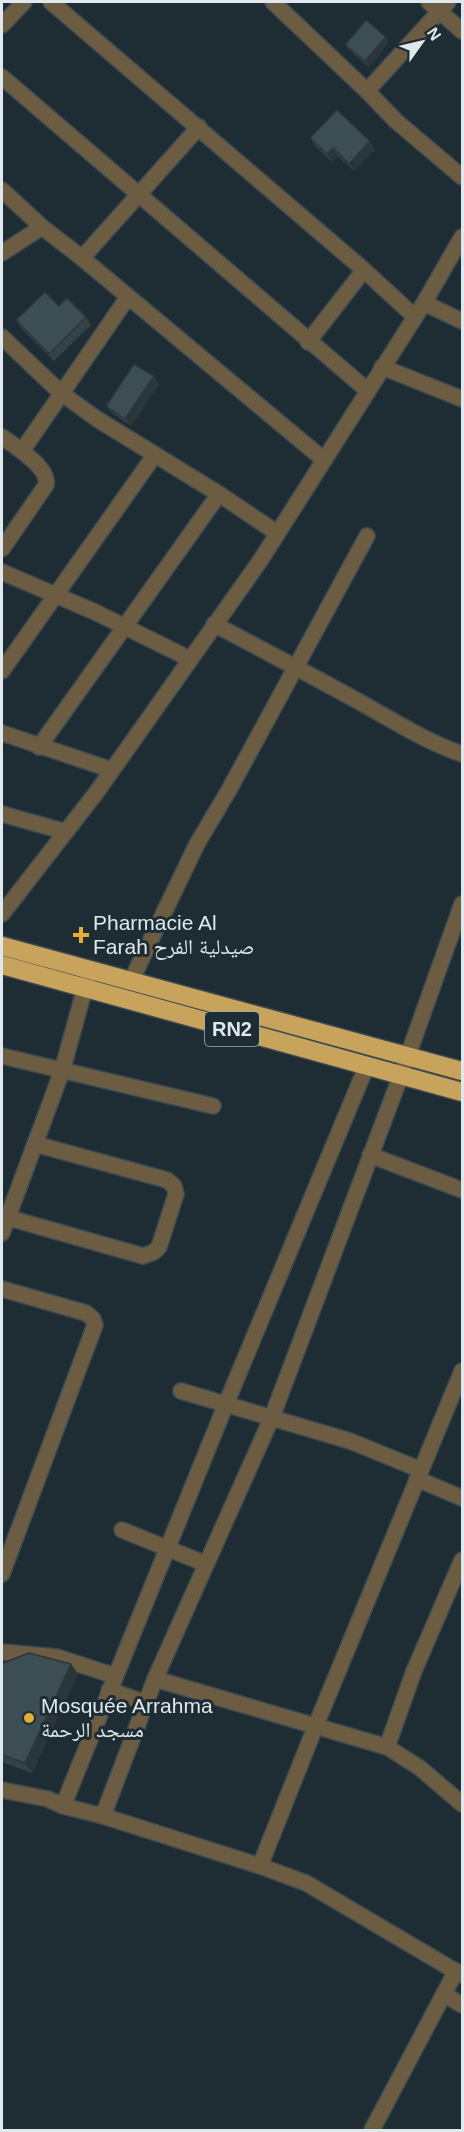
<svg xmlns="http://www.w3.org/2000/svg" width="464" height="2132" viewBox="0 0 464 2132" font-family="Arial,'Noto Naskh Arabic',sans-serif">
<rect width="100%" height="100%" fill="#1e2c33"/>
<g fill="none" stroke-linecap="round" stroke-linejoin="round">
<g stroke="#3d4a51" stroke-width="18">
<g id="minor">
<path d="M 51,2 L 364,270 L 415,317"/>
<path d="M 273,2 L 367,91 L 396,121 L 462,177"/>
<path d="M 429,2 L 462,31"/>
<path d="M 2,25 L 24,2"/>
<path d="M 2,77 L 368,391"/>
<path d="M 367,91 L 448,2"/>
<path d="M 2,190 L 42,227 L 82,258 L 324,460"/>
<path d="M 2,253 L 42,227"/>
<path d="M 82,258 L 199,127"/>
<path d="M 424,303 L 462,321"/>
<path d="M 2,337 L 61,393 L 97,419 L 219,494 L 277,533"/>
<path d="M 308,342 L 364,270"/>
<path d="M 382,367 L 462,399"/>
<path d="M 2,437 C 15,446 50,468 46,485 L 2,549"/>
<path d="M 22,451 L 128,297"/>
<path d="M 2,572 L 95,612 L 190,659"/>
<path d="M 214,624 C 261,649 309,674 356,700 C 391,719 424,741 462,754"/>
<path d="M 2,671 L 154,456"/>
<path d="M 2,733 L 112,770"/>
<path d="M 39,747 L 219,494"/>
<path d="M 2,814 L 66,832"/>
<path d="M 462,904 L 401,1075 L 272,1417 L 155,1679 L 103,1816 L 260,1866 L 306,1883 L 462,1975"/>
<path d="M 2,914 L 96,793 L 260,561 L 424,303 L 462,237"/>
<path d="M 131,981 L 197,844 L 229,790 L 367,536"/>
<path d="M 2,1056 L 213,1106"/>
<path d="M 370,1155 L 462,1190"/>
<path d="M 2,1216 L 143,1256 L 154,1252 L 159,1247 L 176,1194 L 174,1186 L 167,1180 L 35,1144"/>
<path d="M 2,1233 L 62,1071 L 88,977"/>
<path d="M 2,1289 L 86,1313 L 93,1319 L 95,1325 L 2,1574"/>
<path d="M 181,1391 L 350,1441 L 421,1470"/>
<path d="M 417,1479 L 462,1498"/>
<path d="M 122,1530 L 206,1564"/>
<path d="M 2,1652 L 57,1657 L 115,1676"/>
<path d="M 155,1679 L 387,1747 L 420,1768 L 462,1804"/>
<path d="M 109,1690 L 146,1703"/>
<path d="M 387,1747 L 414,1671 L 462,1560"/>
<path d="M 2,1790 L 48,1799 L 63,1806 L 103,1816"/>
<path d="M 63,1806 L 226,1404 L 367,1065"/>
<path d="M 260,1866 L 316,1725 L 462,1371"/>
<path d="M 444,1994 L 462,2005"/>
<path d="M 372,2130 L 456,1971"/>
</g>
</g>
<g stroke="#3d4a51" stroke-width="21">
<g id="highway">
<path d="M 2,946 L 462,1071"/>
<path d="M 2,965 L 462,1092"/>
</g>
</g>
<use href="#minor" stroke="#6c5d42" stroke-width="15"/>
<use href="#highway" stroke="#c7a35c" stroke-width="18"/>
</g>
<g fill="#344248">
<path d="M 389,42 L 369,67 L 349,50 L 345,45 Z"/>
<path d="M 310,138 L 375,149 L 354,171 L 338,156 L 332,162 L 315,146 Z"/>
<path d="M 59,306 L 86,317 L 91,325 L 54,361 L 21,328 L 16,320 Z"/>
<path d="M 159,384 L 131,426 L 112,413 L 106,406 Z"/>
<path d="M 2,1662 L 71,1664 L 78,1674 L 32,1773 L 2,1762 Z"/>
</g>
<g fill="#2b363b">
<path d="M 386,37 L 389,42 L 369,67 L 365,61 Z"/>
<path d="M 370,141 L 375,149 L 354,171 L 349,164 Z"/>
<path d="M 333,148 L 338,156 L 332,162 L 327,154 Z"/>
<path d="M 154,376 L 159,384 L 131,426 L 125,419 Z"/>
<path d="M 71,1664 L 78,1674 L 32,1773 L 25,1763 Z"/>
</g>
<g fill="#3d4d54" stroke="#2b363b" stroke-width="1.5">
<path d="M 366,20 L 386,37 L 365,61 L 345,45 Z"/>
<path d="M 337,110 L 370,141 L 349,164 L 333,148 L 327,154 L 310,138 Z"/>
<path d="M 45,292 L 59,306 L 67,298 L 86,317 L 49,354 L 16,320 Z"/>
<path d="M 134,364 L 154,376 L 125,419 L 106,406 Z"/>
<path d="M 29,1653 L 71,1664 L 25,1763 L 2,1755 L 2,1662 L 3,1663 Z"/>
</g>
<g fill="#e4ae35" stroke="#1e2c33" stroke-width="2">
<path d="M78 926h6v6h6v6h-6v6h-6v-6h-6v-6h6z"/>
<circle cx="29" cy="1718" r="6"/>
</g>
<g text-anchor="middle" stroke-width="6" stroke-linejoin="round" paint-order="stroke">
<rect fill="#1e2c33" stroke="#a5b0b4" stroke-width="1.5" x="205" y="1012" width="54" height="34" rx="4.5"/>
<g font-size="20" font-weight="bold" fill="#dfe8ec">
<text x="232" y="1036">RN2</text>
</g>
<g font-size="21" fill="#dfe8ec" stroke="#1e2c33" text-anchor="start">
<text x="93" y="930">Pharmacie Al<tspan x="93" dy="24">Farah صيدلية الفرح</tspan></text>
<text x="41" y="1713">Mosquée Arrahma<tspan x="41" dy="24">مسجد الرحمة</tspan></text>
</g>
</g>
<rect width="464" height="2132" fill="none" stroke="#dfe8ec" stroke-width="6"/>
<g transform="translate(422 42) rotate(56)" stroke="#1e2c33" stroke-width="4.5" paint-order="stroke">
<path d="M0-4.5L10 22L0 15L-10 22Z" fill="#dfe8ec"/>
<text y="-9" font-size="16" font-weight="bold" text-anchor="middle" fill="#dfe8ec">N</text>
</g>
</svg>
